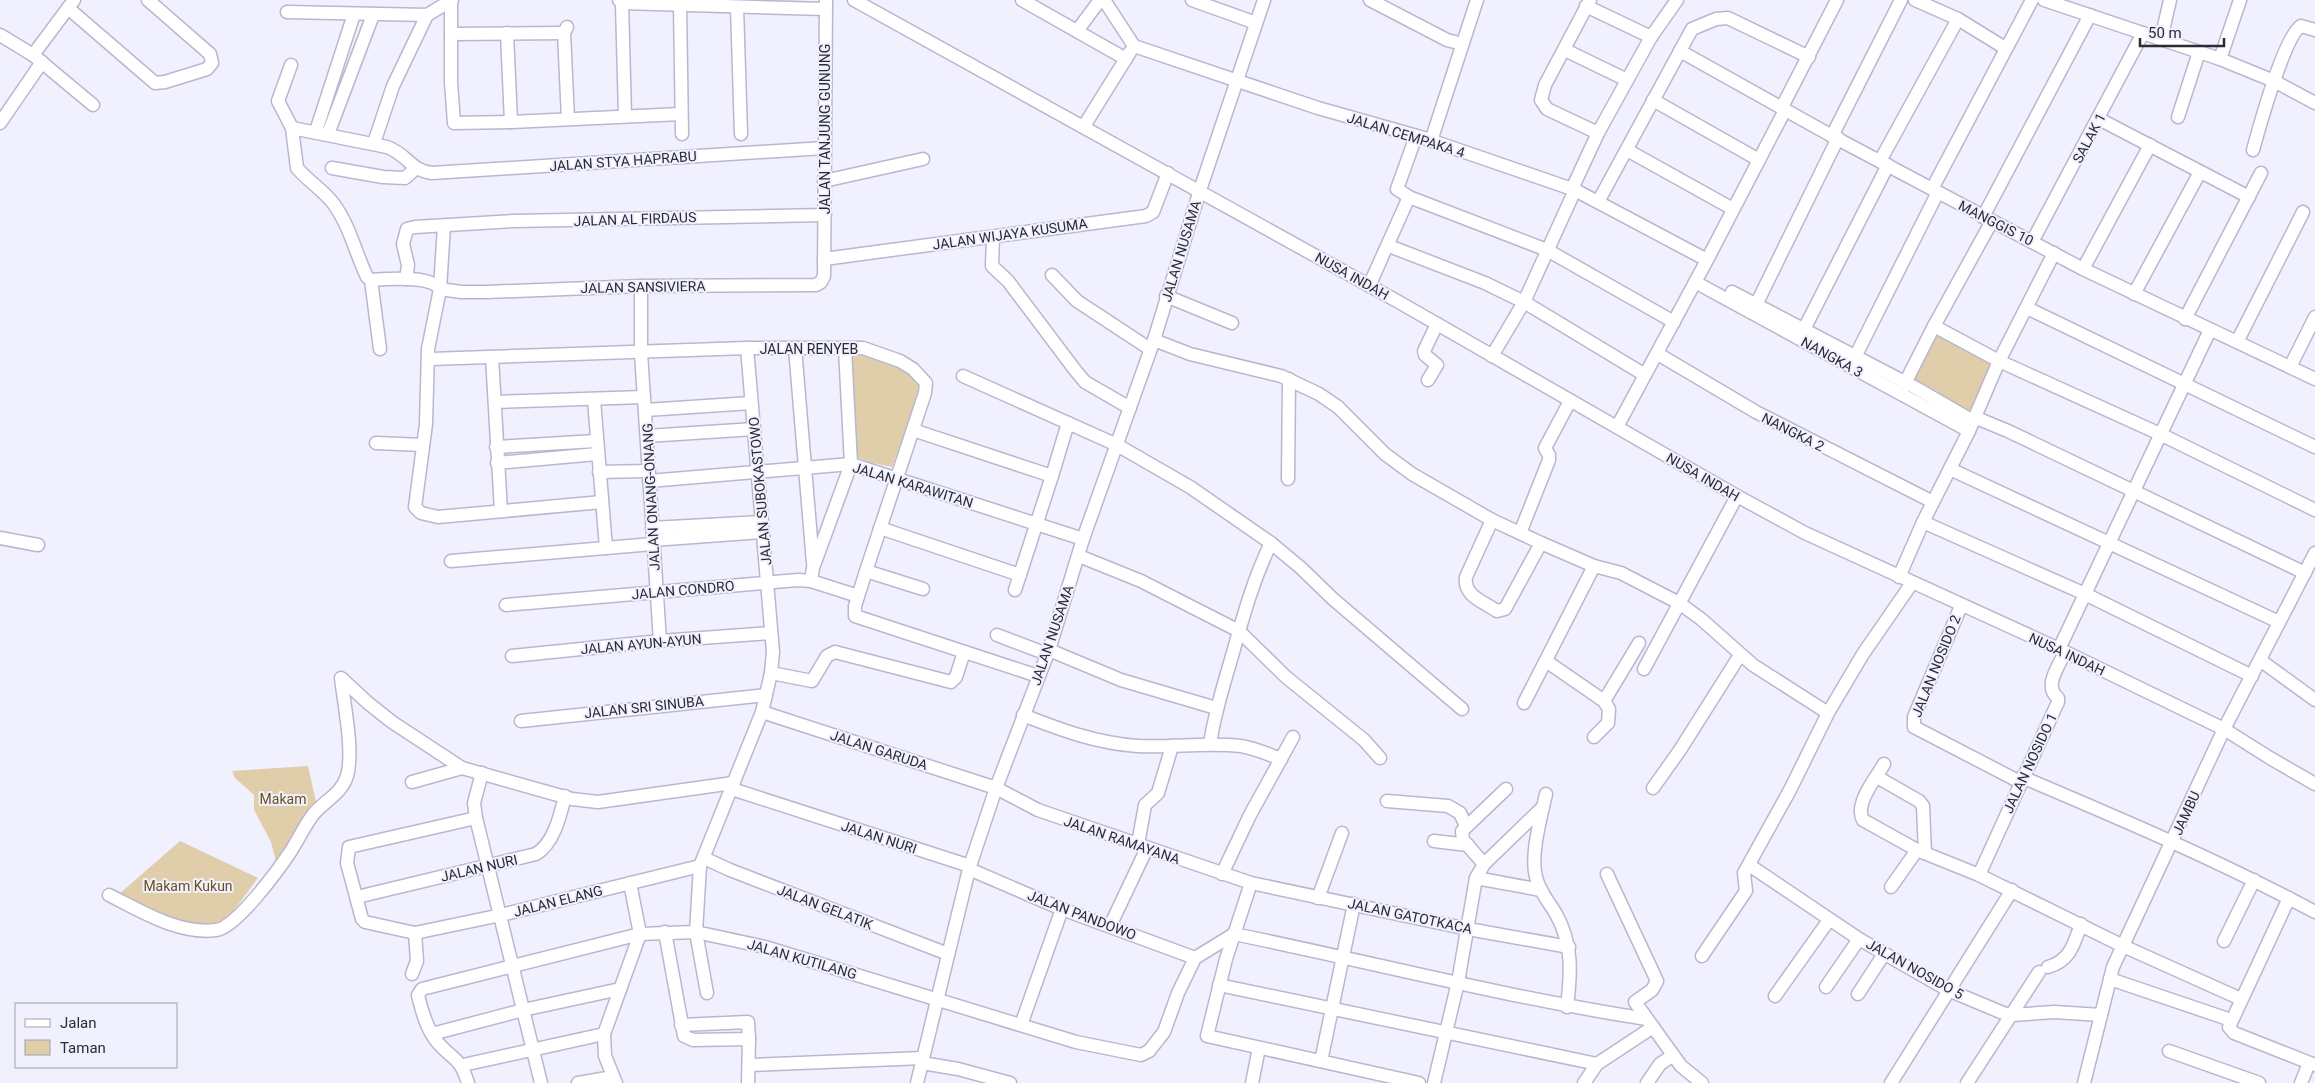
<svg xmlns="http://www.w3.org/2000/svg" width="2315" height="1083" viewBox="0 0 2315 1083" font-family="Roboto,sans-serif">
<rect width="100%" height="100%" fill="#f0f0ff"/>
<g fill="#dfcea9">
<path d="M 1936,334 L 1994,366 L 1971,413 L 1912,382 Z"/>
<path d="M 852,355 C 881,356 902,365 923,385 L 892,467 L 872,463 L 854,456 Z"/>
<path d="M 308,766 L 317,806 L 276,862 L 271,842 L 254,810 L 254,795 L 235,778 L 232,771 Z"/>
<path d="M 180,841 L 258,878 L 223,925 L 183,924 L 118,895 Z"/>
</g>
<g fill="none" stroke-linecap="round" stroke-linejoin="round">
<g stroke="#b9b7d0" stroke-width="15">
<g id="minor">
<path d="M 619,0 L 622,3 L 825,9"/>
<path d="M 854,0 L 1397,301 L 1737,496 L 1805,533 L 2059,649 L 2224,729 L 2270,758 L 2315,784"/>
<path d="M 1022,0 L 1126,59"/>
<path d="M 1104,0 L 1134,46"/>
<path d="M 1192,0 L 1256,23"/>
<path d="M 1370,0 L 1447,40 L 1462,44"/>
<path d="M 1590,0 L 1545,85 L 1541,100 L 1547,109 L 1598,133"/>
<path d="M 1915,0 L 1958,19 L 2005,48"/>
<path d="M 2044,0 L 2220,59 L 2274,81 L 2315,103"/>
<path d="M 451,2 L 451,82 L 454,123 L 511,122 L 681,114"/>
<path d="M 622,3 L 625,116"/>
<path d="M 680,5 L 682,134"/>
<path d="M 1586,6 L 1651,37"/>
<path d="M 737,7 L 741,134"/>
<path d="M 68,8 L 155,83 L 165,82 L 207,69 L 212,63 L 210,54 L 148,0"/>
<path d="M 287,12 L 427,15 L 452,0"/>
<path d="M 567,27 L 564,33 L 568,119"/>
<path d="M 1077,31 L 1100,0"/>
<path d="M 507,33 L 511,122"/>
<path d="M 451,34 L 564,33"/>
<path d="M 0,35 L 33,55 L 93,105"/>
<path d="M 2161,39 L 2170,0"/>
<path d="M 1134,46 L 1318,108 L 1424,138 L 1575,190 L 1707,260"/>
<path d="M 1565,50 L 1627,80"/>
<path d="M 1680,51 L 1832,136 L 2083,269 L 2315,379"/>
<path d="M 33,55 L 74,0"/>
<path d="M 2220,59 L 2240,0"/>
<path d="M 291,65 L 278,101 L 292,128 L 297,168 C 308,181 323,190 333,203 C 350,226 355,252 367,277 L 371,280 C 387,279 430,275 440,289"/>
<path d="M 1653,100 L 1759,160"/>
<path d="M 1782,107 L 1837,0"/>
<path d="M 2178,117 L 2199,52"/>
<path d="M 2099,119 L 2249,197"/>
<path d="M 0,123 L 42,62"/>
<path d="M 1084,126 L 1130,52"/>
<path d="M 292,128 L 387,147 C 407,154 411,171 432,173 L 824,148"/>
<path d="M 316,131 L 354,14"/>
<path d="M 328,134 L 373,15"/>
<path d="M 1832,136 L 1901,0"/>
<path d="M 1431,141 L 1477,0"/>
<path d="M 374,143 L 393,86 L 427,15"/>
<path d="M 1627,150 L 1733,209"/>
<path d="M 2253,150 C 2259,128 2285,35 2301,26 L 2315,30"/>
<path d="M 1880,161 L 1958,19"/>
<path d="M 332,168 L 383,177 L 405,178 L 415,169"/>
<path d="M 824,181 L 923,159"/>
<path d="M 1572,189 L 1598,133 L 1651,37 L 1677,0"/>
<path d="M 1932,189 L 2032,0"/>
<path d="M 1409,197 L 1547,250 L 1674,322"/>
<path d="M 1598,202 L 1692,29 L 1716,19 L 1728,18 L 1809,57"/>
<path d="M 1983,217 L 2090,15"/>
<path d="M 444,226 L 440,289 L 428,349 L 426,424 L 415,507 L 421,513 L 438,517 L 602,502"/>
<path d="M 993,237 L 992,266 L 1008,281 L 1075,370 L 1085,382 L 1130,408"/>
<path d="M 2032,242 L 2143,33"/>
<path d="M 1389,246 L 1485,283 L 1524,302 L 1645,375"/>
<path d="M 824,259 L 1146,216 L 1153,212 L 1168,173"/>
<path d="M 2083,269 L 2150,145"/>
<path d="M 1052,275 L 1077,301 L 1150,349"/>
<path d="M 406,279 L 408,265 L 403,244 L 407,229 L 415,227 L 513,221 L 825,215"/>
<path d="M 371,280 L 380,349"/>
<path d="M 1695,282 L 1969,431"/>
<path d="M 641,286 L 641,353 L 660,641"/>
<path d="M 1369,286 L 1409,197 L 1397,189 L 1416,136"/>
<path d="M 440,289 L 461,292 L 487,292 L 641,286 L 816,285 L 821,282 L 824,276 L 826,0"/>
<path d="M 1732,292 L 1916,388 L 1973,421"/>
<path d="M 2134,294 L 2200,172"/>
<path d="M 1166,296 L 1232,323"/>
<path d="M 2027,308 L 2315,447"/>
<path d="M 1753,311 L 1838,138"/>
<path d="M 2185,319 L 2261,173"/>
<path d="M 1934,326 L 1999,361 L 2160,434 L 2315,510"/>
<path d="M 1800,337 L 1888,165"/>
<path d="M 1154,340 L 1190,354 L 1281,376 L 1319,394 L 1338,407 L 1385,454 L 1412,474 L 1492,520 L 1541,543 L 1594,566 L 1621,573 L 1679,603 L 1701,619 L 1753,665 L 1828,713"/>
<path d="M 2237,342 L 2303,212"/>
<path d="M 795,348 L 813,563"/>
<path d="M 1658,354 L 1756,412 L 1933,502"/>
<path d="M 1492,356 L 1524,302 L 1575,190"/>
<path d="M 492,357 L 501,511"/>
<path d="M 1855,357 L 1938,192"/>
<path d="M 431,359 L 747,348 L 863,348 L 900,361 L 913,369 L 926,383 L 925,393 L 866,571 L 855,606 L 855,616 L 1038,676"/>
<path d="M 2290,367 L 2315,317"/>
<path d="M 963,376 L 1117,445 L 1190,487 L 1271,543 L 1301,568 L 1333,599 L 1462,709"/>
<path d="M 1428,380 L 1437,365 L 1425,355 L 1424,351 L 1437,324"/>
<path d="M 1902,389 L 1934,326 L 1992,221"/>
<path d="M 594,400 L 606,548"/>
<path d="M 495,402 L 644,397"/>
<path d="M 646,410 L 751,403"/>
<path d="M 1974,417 L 2008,431 L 2305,573"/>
<path d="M 1617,427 L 1707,260 L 1785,110"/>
<path d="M 913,430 L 1052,476 L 1015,590"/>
<path d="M 647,436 L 754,429"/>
<path d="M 376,443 L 423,445"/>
<path d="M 496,447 L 596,441"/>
<path d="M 497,463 L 597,454"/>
<path d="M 1950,469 L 2279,622"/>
<path d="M 599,472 L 648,471"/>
<path d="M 1052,476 L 1068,423"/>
<path d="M 1288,479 L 1289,379"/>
<path d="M 649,481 L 851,464 L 1083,539"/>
<path d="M 1492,520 L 1466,577 C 1463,596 1484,602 1497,611 L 1505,609 L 1541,543"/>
<path d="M 1923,522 L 2085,594 L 2252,676"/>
<path d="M 652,528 L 761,522"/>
<path d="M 880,528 L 1020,575"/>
<path d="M 1520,533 L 1549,460 L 1549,455 L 1545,448 L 1570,401"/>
<path d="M 0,538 L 38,545"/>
<path d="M 653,540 L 762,532"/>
<path d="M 1079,556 L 1141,581 L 1239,631 L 1286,677 L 1364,740 L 1380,758"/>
<path d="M 451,561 L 653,544"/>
<path d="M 866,571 L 923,589"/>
<path d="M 1899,577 L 1923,522 L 1969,431 L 1999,361 L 2054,253"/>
<path d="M 811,581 L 813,568 L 851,464 L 845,349"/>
<path d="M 506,605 L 798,580 L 811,581 L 858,596"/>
<path d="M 1961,606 L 1914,717 L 1914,727 L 2020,782"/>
<path d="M 997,635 L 1047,654"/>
<path d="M 2059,649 L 2210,330"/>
<path d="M 1049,650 L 1121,680 L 1216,708"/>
<path d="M 512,656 L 660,641 L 771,633"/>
<path d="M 2260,660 L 2315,700"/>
<path d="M 1546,661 L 1604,701 L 1609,709 L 1608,723 L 1594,737"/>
<path d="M 1644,669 L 1737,496"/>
<path d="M 771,673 L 812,681 L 827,656 L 835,652 L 951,682 L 956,677 L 964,652"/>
<path d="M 1604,701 L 1639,643"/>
<path d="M 1524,703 L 1594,566"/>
<path d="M 762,712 L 996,788 L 1038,810 L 1251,883 L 1468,929 L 1569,947"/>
<path d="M 1023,715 C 1061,730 1096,743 1137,746 C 1172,748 1206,742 1241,746 C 1254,748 1268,754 1281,759"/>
<path d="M 521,721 L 766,695"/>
<path d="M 1210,744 C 1214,716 1222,690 1230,663 C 1242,621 1252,582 1271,543"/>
<path d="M 1884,764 C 1876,778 1854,804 1863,820 L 1917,850 L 1979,875 L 2123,946 L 2241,999"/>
<path d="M 482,773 L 474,803 L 476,818 L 541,1083"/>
<path d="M 1877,777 L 1919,801 L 1923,806 L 1925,853"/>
<path d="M 2022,777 C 2121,819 2220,861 2315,912"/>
<path d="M 412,782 L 462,768"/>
<path d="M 1653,788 L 1680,750 L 1740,655"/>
<path d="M 732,789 L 970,866"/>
<path d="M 1546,794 C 1541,817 1530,855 1536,877 C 1539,891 1549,902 1556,914 C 1573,944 1571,973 1567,1007"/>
<path d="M 1387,801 L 1448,806 L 1460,813 L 1466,826"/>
<path d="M 476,818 L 349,847 L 347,863 L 362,919 L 365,922 L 415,933 L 501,915 L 700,866"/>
<path d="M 1434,841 L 1468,845"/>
<path d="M 1138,844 L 1145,805 L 1158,793 L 1172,746"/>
<path d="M 704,858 L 730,870 L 948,954"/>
<path d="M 1484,864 L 1463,840 L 1462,831 L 1506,789"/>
<path d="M 1749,865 L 1859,939 L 1948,990 L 2003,1013 L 2012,1015 L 2054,1012 L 2101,1015"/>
<path d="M 969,869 L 1062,909 L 1195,958"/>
<path d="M 1222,874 L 1250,815 L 1293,737"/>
<path d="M 1607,874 L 1657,981 L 1652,990 L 1635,1002 L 1681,1066 L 1702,1083"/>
<path d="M 1979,875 L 2058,702 L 2058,698 C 2043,686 2059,666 2065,652"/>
<path d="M 1476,878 L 1541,890"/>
<path d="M 1251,883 L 1226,959 L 1207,1036 L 1419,1083"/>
<path d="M 1891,887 L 1917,850"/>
<path d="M 109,895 C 141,911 179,935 216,930 C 236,928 279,869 291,851 C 298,840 304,827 312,816 C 323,801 341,795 347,776 C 354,752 344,704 341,678 L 368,703 L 392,722 L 462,768 L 572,799 L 598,802 L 733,783"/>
<path d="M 357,897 L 536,854 C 554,843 560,816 565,796"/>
<path d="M 1318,898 L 1342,833"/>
<path d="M 2289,898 L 2229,1027 L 2234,1033 L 2315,1065"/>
<path d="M 1110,926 L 1147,848"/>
<path d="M 665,932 L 684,1036 L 693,1040 L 749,1039 L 748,1083"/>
<path d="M 1234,934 C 1372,962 1508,998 1647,1019"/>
<path d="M 2224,941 L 2254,880"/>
<path d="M 1702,956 L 1746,891 L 1744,873 L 1790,790 L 1828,713 L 1863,654 L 1912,583"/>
<path d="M 2048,967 C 2070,961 2074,944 2081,924"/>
<path d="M 412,974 L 417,961 L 415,933"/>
<path d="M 2110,979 L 2231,1020"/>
<path d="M 1219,985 L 1597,1064"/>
<path d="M 1826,987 L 1859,939"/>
<path d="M 707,993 L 696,932 L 700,866 L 762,712 L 771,673 L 773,652 L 747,348"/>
<path d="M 1858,994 L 1884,954"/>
<path d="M 1775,996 L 1829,920"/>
<path d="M 681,1025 L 748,1022 L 749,1039"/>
<path d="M 1021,1025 L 1062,909"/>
<path d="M 432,1034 L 523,1010 L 620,989"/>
<path d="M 2169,1051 L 2259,1083"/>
<path d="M 1321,1061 L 1354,904"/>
<path d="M 922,1063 L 958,1069 L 1010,1083"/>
<path d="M 463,1065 L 604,1034"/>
<path d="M 749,1065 L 923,1058"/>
<path d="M 468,1083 C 460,1057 454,1061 438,1043 C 427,1030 422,1012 418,995 L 422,989 L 640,934 L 696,932 L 765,947 L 1076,1042 L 1141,1055 L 1149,1051 L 1164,1032 L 1178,993 L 1195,958 L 1234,934"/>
<path d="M 578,1083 L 613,1077"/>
<path d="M 616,1083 L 605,1056 L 604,1034 L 640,934 L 630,883"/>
<path d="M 917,1083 L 969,869 L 996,788 L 1049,650 L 1083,539 L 1154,340 L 1200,190 L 1264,0"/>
<path d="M 1252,1083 L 1259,1048"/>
<path d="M 1434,1083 L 1458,982 L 1476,878 L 1484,864 L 1543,807"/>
<path d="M 1584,1083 L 1597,1064 L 1653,1027"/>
<path d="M 1647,1083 L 1660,1064 L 1672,1056"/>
<path d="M 1891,1083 L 2012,890"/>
<path d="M 1967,1083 L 2039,972"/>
<path d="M 2084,1083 L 2113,967 L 2224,729 L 2315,553"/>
<path d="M 2301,1083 L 2309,1063"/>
</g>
</g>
<use href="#minor" stroke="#fff" stroke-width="12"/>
</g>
<g text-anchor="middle" stroke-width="4" stroke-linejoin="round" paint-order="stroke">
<g font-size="14" fill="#2b2b34" stroke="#f0f0ff">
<text transform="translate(825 129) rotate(-90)" y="5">JALAN TANJUNG GUNUNG</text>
<text transform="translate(1406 135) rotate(17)" y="5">JALAN CEMPAKA 4</text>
<text transform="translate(2089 138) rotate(-62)" y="5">SALAK 1</text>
<text transform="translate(623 161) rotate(-4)" y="5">JALAN STYA HAPRABU</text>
<text transform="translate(635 219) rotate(-2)" y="5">JALAN AL FIRDAUS</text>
<text transform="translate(1996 223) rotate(27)" y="5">MANGGIS 10</text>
<text transform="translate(1010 234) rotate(-8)" y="5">JALAN WIJAYA KUSUMA</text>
<text transform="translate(1181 251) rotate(-73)" y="5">JALAN NUSAMA</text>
<text transform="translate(1352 276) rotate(29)" y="5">NUSA INDAH</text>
<text transform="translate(643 287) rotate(-1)" y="5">JALAN SANSIVIERA</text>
<text x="809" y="354">JALAN RENYEB</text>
<text transform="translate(1832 357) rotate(29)" y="5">NANGKA 3</text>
<text transform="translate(1793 432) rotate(27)" y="5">NANGKA 2</text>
<text transform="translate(1703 477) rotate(30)" y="5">NUSA INDAH</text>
<text transform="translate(913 485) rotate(17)" y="5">JALAN KARAWITAN</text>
<text transform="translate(760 491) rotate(-95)" y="5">JALAN SUBOKASTOWO</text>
<text transform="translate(651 497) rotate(-93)" y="5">JALAN ONANG-ONANG</text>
<text transform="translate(683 590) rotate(-5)" y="5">JALAN CONDRO</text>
<text transform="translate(1052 635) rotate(-71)" y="5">JALAN NUSAMA</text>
<text transform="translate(641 644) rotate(-5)" y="5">JALAN AYUN-AYUN</text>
<text transform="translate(2067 654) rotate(25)" y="5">NUSA INDAH</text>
<text transform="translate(1936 666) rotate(-68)" y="5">JALAN NOSIDO 2</text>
<text transform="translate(644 707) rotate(-6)" y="5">JALAN SRI SINUBA</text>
<text transform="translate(879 750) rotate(18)" y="5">JALAN GARUDA</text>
<text transform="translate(2030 763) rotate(-65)" y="5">JALAN NOSIDO 1</text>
<text transform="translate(2186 813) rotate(-65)" y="5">JAMBU</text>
<text transform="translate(879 837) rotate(18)" y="5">JALAN NURI</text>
<text transform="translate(1122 840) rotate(19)" y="5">JALAN RAMAYANA</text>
<text transform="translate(479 868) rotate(-13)" y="5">JALAN NURI</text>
<text transform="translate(558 901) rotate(-14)" y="5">JALAN ELANG</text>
<text transform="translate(825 907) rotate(21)" y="5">JALAN GELATIK</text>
<text transform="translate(1082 915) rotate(21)" y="5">JALAN PANDOWO</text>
<text transform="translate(1410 916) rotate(12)" y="5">JALAN GATOTKACA</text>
<text transform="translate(802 959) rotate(16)" y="5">JALAN KUTILANG</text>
<text transform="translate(1915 969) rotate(29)" y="5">JALAN NOSIDO 5</text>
</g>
<g font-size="14" fill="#68511b" stroke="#f0f0ff">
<text x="283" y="804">Makam</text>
<text x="188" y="891">Makam Kukun</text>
</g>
</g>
<rect x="15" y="1003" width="162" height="65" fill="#f0f0ff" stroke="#a1a1ae"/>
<rect x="25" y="1019" width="25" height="8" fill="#ffffff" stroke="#a1a1ae"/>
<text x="60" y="1028" font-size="15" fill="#2b2b34">Jalan</text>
<rect x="25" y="1040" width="25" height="15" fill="#dfcea9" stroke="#a1a1ae"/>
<text x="60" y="1053" font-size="15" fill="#2b2b34">Taman</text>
<path d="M2140 38v8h84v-8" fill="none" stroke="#2b2b34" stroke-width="2.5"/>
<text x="2148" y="38" font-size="15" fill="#2b2b34" stroke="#f0f0ff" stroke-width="4" paint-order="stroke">50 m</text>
</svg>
